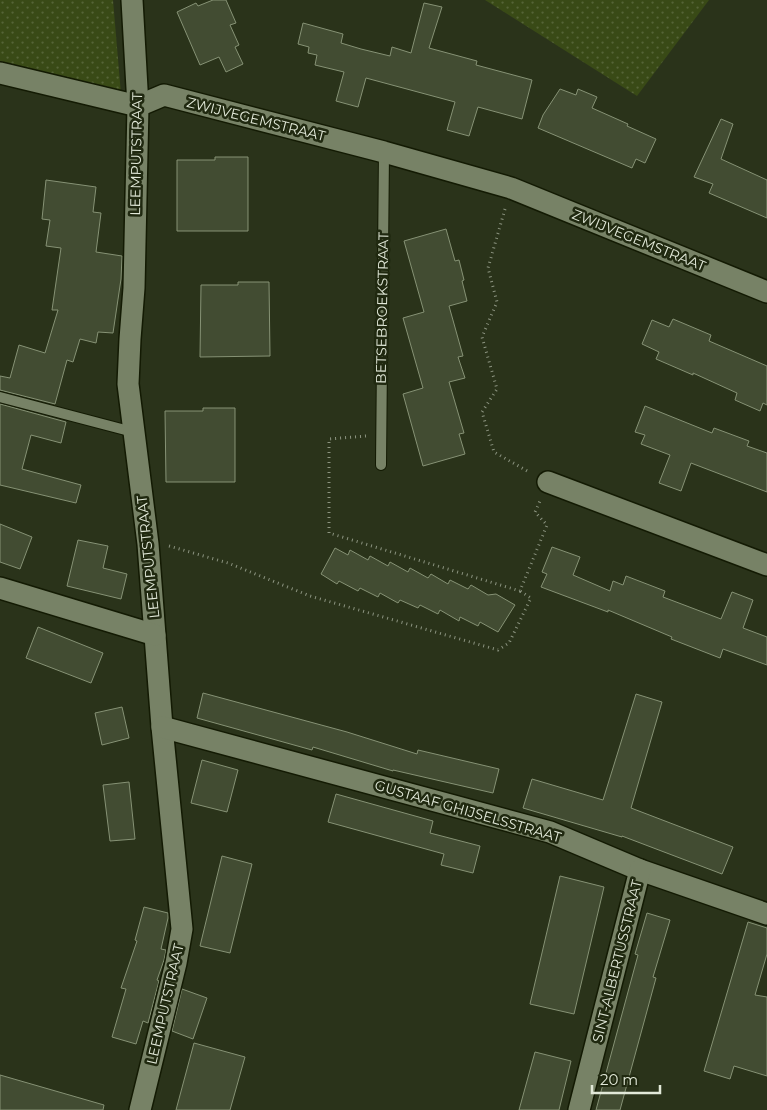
<svg xmlns="http://www.w3.org/2000/svg" width="767" height="1110" viewBox="0 0 767 1110" font-family="Montserrat,sans-serif">
<defs>
<pattern id="grass-dots" width="8" height="8" patternUnits="userSpaceOnUse" patternTransform="scale(1.25)"><rect width="8" height="8" fill="#394a16"/><path d="M2 2h.1M6 6h.1" fill="none" stroke="#556437" stroke-width="1.8" stroke-linecap="round"/></pattern>
</defs>
<rect width="100%" height="100%" fill="#2a331a"/>
<g fill="url(#grass-dots)">
<path d="M 0,0 L 113,0 L 122,106 L 0,74 Z"/>
<path d="M 485,0 L 709,0 L 637,96 Z"/>
</g>
<g fill="#424c32" stroke="#869275">
<path d="M 213,0 L 226,0 L 236,23 L 230,25 L 239,45 L 235,47 L 243,64 L 226,72 L 219,57 L 200,65 L 177,12 L 196,3 L 198,6 Z"/>
<path d="M 424,3 L 442,7 L 429,48 L 477,61 L 476,65 L 532,80 L 522,119 L 478,107 L 469,136 L 447,130 L 455,102 L 366,78 L 358,107 L 336,101 L 344,72 L 315,65 L 317,55 L 308,53 L 309,47 L 298,44 L 303,23 L 343,34 L 341,43 L 361,49 L 390,56 L 392,47 L 411,53 Z"/>
<path d="M 560,89 L 576,95 L 578,89 L 597,97 L 592,108 L 628,124 L 627,126 L 656,139 L 645,163 L 636,159 L 632,168 L 538,128 L 543,115 Z"/>
<path d="M 721,119 L 733,124 L 721,159 L 767,180 L 767,218 L 709,193 L 713,184 L 694,177 Z"/>
<path d="M 215,157 L 248,157 L 248,231 L 177,231 L 177,160 L 215,160 Z"/>
<path d="M 46,180 L 96,187 L 93,212 L 101,213 L 96,252 L 122,256 L 121,279 L 113,333 L 98,332 L 96,343 L 80,339 L 73,362 L 67,360 L 55,404 L 0,390 L 0,376 L 10,378 L 19,345 L 45,353 L 58,310 L 52,310 L 61,248 L 46,246 L 50,220 L 42,219 Z"/>
<path d="M 446,229 L 455,261 L 459,260 L 464,280 L 462,281 L 467,301 L 449,306 L 463,356 L 458,357 L 465,378 L 449,382 L 464,433 L 459,434 L 465,454 L 423,466 L 403,394 L 423,388 L 403,318 L 424,312 L 404,241 Z"/>
<path d="M 238,282 L 269,282 L 270,356 L 200,357 L 201,285 L 238,285 Z"/>
<path d="M 673,319 L 711,335 L 709,341 L 767,366 L 767,405 L 763,403 L 760,411 L 735,400 L 737,393 L 693,373 L 693,375 L 656,359 L 659,352 L 642,344 L 652,320 L 669,327 Z"/>
<path d="M 0,404 L 66,422 L 61,443 L 31,435 L 22,469 L 81,485 L 76,503 L 0,485 Z"/>
<path d="M 645,406 L 712,433 L 714,428 L 749,441 L 747,446 L 767,453 L 767,492 L 691,463 L 681,491 L 659,483 L 670,455 L 641,444 L 645,435 L 635,432 Z"/>
<path d="M 203,408 L 235,408 L 235,482 L 166,482 L 165,411 L 203,411 Z"/>
<path d="M 0,524 L 32,537 L 20,569 L 0,562 Z"/>
<path d="M 78,540 L 108,546 L 103,568 L 127,574 L 121,599 L 67,586 Z"/>
<path d="M 552,547 L 580,557 L 573,575 L 610,591 L 613,581 L 623,585 L 626,576 L 665,591 L 663,597 L 721,619 L 732,592 L 753,600 L 743,628 L 767,637 L 767,665 L 723,649 L 720,658 L 671,639 L 672,637 L 608,610 L 608,612 L 541,587 L 547,574 L 542,572 Z"/>
<path d="M 335,548 L 348,555 L 350,550 L 368,560 L 370,556 L 388,566 L 390,562 L 408,572 L 410,568 L 428,578 L 431,574 L 448,584 L 450,580 L 468,589 L 471,585 L 488,595 L 496,594 L 515,605 L 498,632 L 480,622 L 478,626 L 460,617 L 459,621 L 440,610 L 438,614 L 420,605 L 418,608 L 400,600 L 398,603 L 380,593 L 378,597 L 360,588 L 358,591 L 339,581 L 337,584 L 321,574 Z"/>
<path d="M 38,627 L 103,653 L 91,683 L 26,658 Z"/>
<path d="M 203,693 L 347,732 L 417,754 L 418,750 L 499,769 L 493,793 L 393,770 L 393,771 L 313,747 L 312,750 L 197,718 Z"/>
<path d="M 636,694 L 662,702 L 631,808 L 733,847 L 722,874 L 622,836 L 622,837 L 523,808 L 532,779 L 603,800 Z"/>
<path d="M 122,707 L 129,738 L 102,745 L 95,713 Z"/>
<path d="M 202,760 L 238,770 L 227,812 L 191,803 Z"/>
<path d="M 129,782 L 135,839 L 110,841 L 103,785 Z"/>
<path d="M 336,794 L 433,821 L 430,833 L 480,846 L 473,873 L 441,865 L 444,854 L 328,822 Z"/>
<path d="M 222,856 L 252,864 L 230,953 L 200,946 Z"/>
<path d="M 560,876 L 604,887 L 574,1014 L 530,1004 Z"/>
<path d="M 144,907 L 168,913 L 168,918 L 161,949 L 166,950 L 164,960 L 157,980 L 159,981 L 148,1023 L 143,1021 L 136,1044 L 112,1037 L 126,989 L 121,988 L 137,941 L 135,940 Z"/>
<path d="M 647,913 L 670,920 L 653,977 L 656,978 L 620,1110 L 596,1110 L 638,955 L 635,954 Z"/>
<path d="M 748,922 L 767,928 L 767,954 L 755,995 L 767,997 L 767,1076 L 734,1066 L 730,1079 L 704,1071 Z"/>
<path d="M 182,989 L 207,998 L 193,1039 L 172,1031 Z"/>
<path d="M 194,1043 L 245,1057 L 230,1110 L 176,1110 Z"/>
<path d="M 535,1052 L 571,1061 L 559,1110 L 519,1110 Z"/>
<path d="M 0,1075 L 104,1105 L 103,1110 L 0,1110 Z"/>
</g>
<g fill="none" stroke-linecap="round" stroke-linejoin="round">
<g stroke="#131a03" stroke-width="12">
<g id="service">
<path d="M 0,397 L 133,432"/>
<path d="M 381,465 L 384,152"/>
</g>
</g>
<g stroke="#131a03" stroke-width="24">
<g id="minor">
<path d="M 132,0 L 138,106 L 134,288 L 130,339 L 128,384 L 148,544 L 162,727 L 182,929 L 176,963 L 140,1110"/>
<path d="M 0,73 L 138,106 L 164,95 L 384,152 L 511,188 L 767,292"/>
<path d="M 548,482 L 767,565"/>
<path d="M 0,588 L 155,635"/>
<path d="M 162,727 L 550,832 L 640,870 L 767,914"/>
<path d="M 579,1110 L 640,870"/>
</g>
</g>
<g stroke="#8c9480" stroke-width="3" stroke-dasharray="1 4" stroke-linecap="butt">
<path d="M 505,209 L 488,268 L 497,302 L 482,337 L 497,389 L 482,412 L 494,452 L 529,472"/>
<path d="M 366,436 L 329,439 L 329,533 L 520,591 L 547,525 L 535,512 L 540,501"/>
<path d="M 169,546 L 228,563 L 310,596 L 498,650 L 509,643 L 531,598 L 520,591"/>
</g>
<use href="#service" stroke="#778266" stroke-width="10"/>
<use href="#minor" stroke="#778266" stroke-width="21"/>
</g>
<g text-anchor="middle" stroke-width="5" stroke-linejoin="round" paint-order="stroke">
<g font-size="14" fill="#e2e9d9" stroke="#202910">
<text transform="translate(256 119) rotate(14)" y="5">ZWIJVEGEMSTRAAT</text>
<text transform="translate(136 154) rotate(-89)" y="5">LEEMPUTSTRAAT</text>
<text transform="translate(639 240) rotate(22)" y="5">ZWIJVEGEMSTRAAT</text>
<text transform="translate(382 308) rotate(-89)" y="5">BETSEBROEKSTRAAT</text>
<text transform="translate(148 557) rotate(-96)" y="5">LEEMPUTSTRAAT</text>
<text transform="translate(468 811) rotate(16)" y="5">GUSTAAF GHIJSELSSTRAAT</text>
<text transform="translate(617 961) rotate(-76)" y="5">SINT-ALBERTUSSTRAAT</text>
<text transform="translate(165 1004) rotate(-77)" y="5">LEEMPUTSTRAAT</text>
</g>
</g>
<path d="M592 1085v8h68v-8" fill="none" stroke="#e2e9d9" stroke-width="2.5"/>
<text x="600" y="1085" font-size="15" fill="#e2e9d9" stroke="#202910" stroke-width="4" paint-order="stroke">20 m</text>
</svg>
